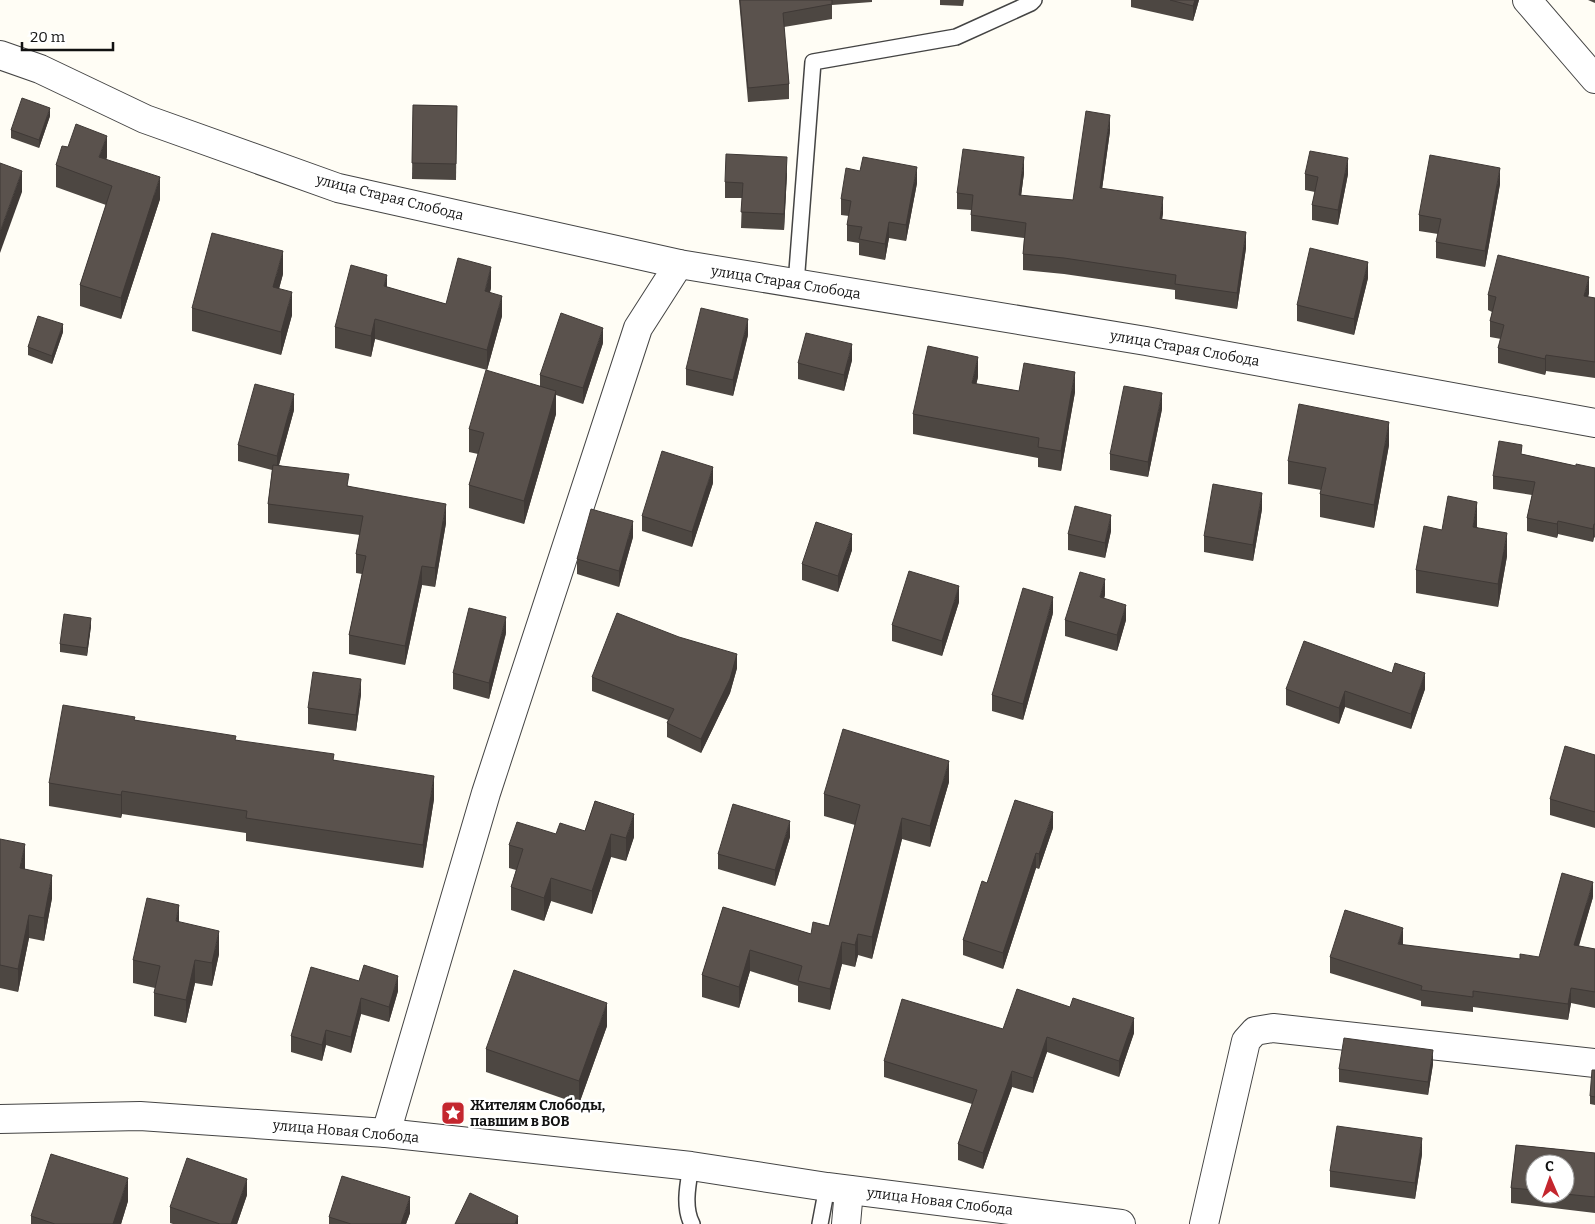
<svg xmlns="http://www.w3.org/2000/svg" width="1595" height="1224" viewBox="0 0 1595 1224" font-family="Bitter,serif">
<rect width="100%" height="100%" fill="#fffdf5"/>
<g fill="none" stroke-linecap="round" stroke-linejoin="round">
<g stroke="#444" stroke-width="18">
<g id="service">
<path d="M 796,284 L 813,62 L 956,37 L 1031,3 L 1034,0"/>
<path d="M 691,1166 C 688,1184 683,1207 692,1224"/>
<path d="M 820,1224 L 827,1187"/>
</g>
</g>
<g stroke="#444" stroke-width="30">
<g id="minor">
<path d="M 1527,0 L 1595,79"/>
<path d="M 0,55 L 40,69 L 145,119 L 338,188 L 679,264 L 1146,341 L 1595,423"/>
<path d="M 386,1133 L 486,793 L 638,328 L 679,264"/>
<path d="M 846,1224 L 849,1190"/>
<path d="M 1204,1224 L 1246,1041 L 1255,1031 L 1273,1028 L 1595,1063"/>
</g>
</g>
<g stroke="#444" stroke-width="30">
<path id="tertiary" d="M 0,1119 L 140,1116 L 386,1133 L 691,1166 L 827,1187 L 1121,1224"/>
</g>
<use href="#service" stroke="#fff" stroke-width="15"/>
<use href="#minor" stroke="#fff" stroke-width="28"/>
<use href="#tertiary" stroke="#fff" stroke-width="28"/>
</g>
<g fill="#4d4742" fill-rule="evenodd">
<path d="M 739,0 L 872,0 L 872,2 L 832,5 L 832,19 L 784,27 L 789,84 L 789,99 L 748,102 Z"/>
<path d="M 940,0 L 964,0 L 963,6 L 940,5 Z"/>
<path d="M 1131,0 L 1199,0 L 1193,21 L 1131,7 Z"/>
<path d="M 1588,0 L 1595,0 L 1595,3 Z"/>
<path d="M 413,105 L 457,106 L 456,180 L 412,179 Z"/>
<path d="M 50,116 L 39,148 L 11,138 L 11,130 Z"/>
<path d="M 1110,131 L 1102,189 L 1163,213 L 1162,219 L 1246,248 L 1237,309 L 1175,299 L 1175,290 L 1064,274 L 1023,270 L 1023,254 L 1024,238 L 971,231 L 971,210 L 957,209 L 957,193 L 1024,173 L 1021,196 L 1073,200 Z"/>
<path d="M 107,157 L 106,160 L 160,199 L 121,319 L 80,306 L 80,285 L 106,205 L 56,187 L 56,165 Z"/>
<path d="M 787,173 L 784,230 L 741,228 L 742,198 L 725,198 L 725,182 Z"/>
<path d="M 1305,174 L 1348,174 L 1338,225 L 1312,220 L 1312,205 L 1315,192 L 1305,190 Z"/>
<path d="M 917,183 L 906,241 L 889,238 L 885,260 L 859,255 L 859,243 L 847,241 L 847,225 L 849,216 L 841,215 L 841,199 Z"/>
<path d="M 1500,184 L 1485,267 L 1436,258 L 1436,242 L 1438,234 L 1419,231 L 1419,215 Z"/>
<path d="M 283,274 L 279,289 L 292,315 L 281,355 L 192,331 L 192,308 Z"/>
<path d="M 1368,278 L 1354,335 L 1297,321 L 1297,305 Z"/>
<path d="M 387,287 L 446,304 L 491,288 L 490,292 L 502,316 L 487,370 L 375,339 L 371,357 L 335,348 L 335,327 Z"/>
<path d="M 1589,293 L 1588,297 L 1595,298 L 1595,378 L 1546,371 L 1545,375 L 1498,363 L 1498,348 L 1501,339 L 1490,337 L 1490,321 L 1492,312 L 1488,310 L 1488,295 Z"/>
<path d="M 63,332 L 52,364 L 28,355 L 28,347 Z"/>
<path d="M 748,335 L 733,396 L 686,385 L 686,369 Z"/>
<path d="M 603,343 L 583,404 L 556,395 L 556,414 L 524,524 L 469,508 L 469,485 L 478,454 L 469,452 L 469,429 L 540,386 L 540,375 Z"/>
<path d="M 852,360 L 844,391 L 798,379 L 798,363 Z"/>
<path d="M 978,377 L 976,384 L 1019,391 L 1075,392 L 1061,471 L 1038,467 L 1038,458 L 913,434 L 913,414 Z"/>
<path d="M 1162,409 L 1148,477 L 1110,470 L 1110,454 Z"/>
<path d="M 294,410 L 279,465 L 349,486 L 446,523 L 435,587 L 422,585 L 405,665 L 349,654 L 349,635 L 362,574 L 356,573 L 356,554 L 360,535 L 268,523 L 268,504 L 272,470 L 238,461 L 238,445 Z"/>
<path d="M 1389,445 L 1374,528 L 1320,517 L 1320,494 L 1321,490 L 1288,484 L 1288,461 Z"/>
<path d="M 1522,454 L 1576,466 L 1595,468 L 1595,538 L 1594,537 L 1593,542 L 1558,534 L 1557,538 L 1527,531 L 1527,518 L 1532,495 L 1493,489 L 1493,476 Z"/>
<path d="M 713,483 L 692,547 L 642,531 L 642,516 Z"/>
<path d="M 1262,509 L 1253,561 L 1204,552 L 1204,536 Z"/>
<path d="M 1477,525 L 1477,527 L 1507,556 L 1498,607 L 1416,593 L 1416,570 L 1442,530 Z"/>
<path d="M 1111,531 L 1105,558 L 1068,550 L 1068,534 Z"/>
<path d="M 633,537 L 619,587 L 577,574 L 577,559 Z"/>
<path d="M 852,550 L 838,592 L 802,580 L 802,564 Z"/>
<path d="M 1105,595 L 1104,598 L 1126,620 L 1117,651 L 1065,636 L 1065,620 Z"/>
<path d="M 959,602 L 942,656 L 892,641 L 892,625 Z"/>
<path d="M 1053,613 L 1023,720 L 992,711 L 992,695 Z"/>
<path d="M 91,626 L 87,656 L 60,652 L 60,644 Z"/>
<path d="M 506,633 L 489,699 L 453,689 L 453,673 Z"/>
<path d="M 737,668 L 730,693 L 701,753 L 667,737 L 667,723 L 668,720 L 592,691 L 592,677 Z"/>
<path d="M 1286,689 L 1425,689 L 1411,729 L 1345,707 L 1339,724 L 1286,705 Z"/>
<path d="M 361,694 L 356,731 L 308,724 L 308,708 Z"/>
<path d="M 135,720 L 334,760 L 434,799 L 423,868 L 246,841 L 246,833 L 122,814 L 121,818 L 49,806 L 49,783 Z"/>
<path d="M 1595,755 L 1595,828 L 1550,815 L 1550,799 Z"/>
<path d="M 949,782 L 930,847 L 902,839 L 872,959 L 858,955 L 855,967 L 842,964 L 830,1010 L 798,1002 L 798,986 L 750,971 L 739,1008 L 702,997 L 702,975 L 723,907 L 811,934 L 829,926 L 855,825 L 824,816 L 824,794 Z"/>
<path d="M 595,801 L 634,837 L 626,861 L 611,857 L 592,914 L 551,901 L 544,921 L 511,910 L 511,887 L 516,870 L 509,868 L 509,845 L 556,834 L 585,831 Z"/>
<path d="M 1053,828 L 1039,869 L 1036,868 L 1003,969 L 963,955 L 963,940 L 987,883 Z"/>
<path d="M 790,837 L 775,886 L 718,869 L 718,854 Z"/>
<path d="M 0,839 L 25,867 L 25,869 L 52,898 L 44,941 L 29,938 L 18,992 L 0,988 Z"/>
<path d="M 1593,897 L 1579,946 L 1595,949 L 1595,1008 L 1571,1003 L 1568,1020 L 1473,1007 L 1473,1012 L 1421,1006 L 1421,1001 L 1330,973 L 1330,957 L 1403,944 L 1403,945 L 1520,959 L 1539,957 Z"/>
<path d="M 179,922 L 219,954 L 212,986 L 195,983 L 186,1023 L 154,1016 L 154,993 L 155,988 L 133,983 L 133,960 Z"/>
<path d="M 359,981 L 398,991 L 389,1022 L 361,1014 L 351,1053 L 326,1045 L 322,1061 L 291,1052 L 291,1036 Z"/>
<path d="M 607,1026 L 579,1104 L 486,1072 L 486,1049 Z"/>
<path d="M 1003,1029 L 1134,1033 L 1119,1077 L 1047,1052 L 1033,1093 L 1012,1087 L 983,1169 L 958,1160 L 958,1144 L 972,1104 L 884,1077 L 884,1061 Z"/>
<path d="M 1433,1064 L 1428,1095 L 1339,1082 L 1339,1069 Z"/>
<path d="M 1595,1070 L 1595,1105 L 1590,1104 L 1590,1096 Z"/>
<path d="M 1516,1145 L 1595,1153 L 1595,1213 L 1511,1203 L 1511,1188 ZM 1535,1164 L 1565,1164 L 1565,1194 L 1535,1194 Z"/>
<path d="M 1422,1154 L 1415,1199 L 1330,1187 L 1330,1171 Z"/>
<path d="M 247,1195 L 237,1224 L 173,1224 L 170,1223 L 170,1207 Z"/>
<path d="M 128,1201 L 121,1224 L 31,1224 L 31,1216 Z"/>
<path d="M 410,1213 L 406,1224 L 329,1224 L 329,1217 Z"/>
</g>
<g fill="#3f3936">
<path d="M 1195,0 L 1199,0 L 1193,21 L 1193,6 Z"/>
<path d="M 50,108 L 50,116 L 39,148 L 39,140 Z"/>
<path d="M 1110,115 L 1110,131 L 1100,204 L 1100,188 Z"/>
<path d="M 107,136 L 107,157 L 99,179 L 99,157 Z"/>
<path d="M 787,157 L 787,173 L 784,230 L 784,214 Z"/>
<path d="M 1024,157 L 1024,173 L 1019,211 L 1019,195 Z"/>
<path d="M 1348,158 L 1348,174 L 1338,225 L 1338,210 Z"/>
<path d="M 917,167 L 917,183 L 906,241 L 906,225 Z"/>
<path d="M 1500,168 L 1500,184 L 1485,267 L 1485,251 Z"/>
<path d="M 22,171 L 22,192 L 0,253 L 0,232 Z"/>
<path d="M 160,177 L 160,199 L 121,319 L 121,298 Z"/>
<path d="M 1163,197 L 1163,213 L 1160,235 L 1160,219 Z"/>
<path d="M 889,222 L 889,238 L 885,260 L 885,244 Z"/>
<path d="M 1246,232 L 1246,248 L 1237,309 L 1237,293 Z"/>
<path d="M 283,251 L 283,274 L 273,310 L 273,287 Z"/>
<path d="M 1368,262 L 1368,278 L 1354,335 L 1354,319 Z"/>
<path d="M 491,267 L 491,288 L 485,311 L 485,291 Z"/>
<path d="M 387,275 L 387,295 L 384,286 Z"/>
<path d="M 1589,277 L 1589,293 L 1584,312 L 1584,296 Z"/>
<path d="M 292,292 L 292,315 L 281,355 L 281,332 Z"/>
<path d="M 502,296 L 502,316 L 487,370 L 487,350 Z"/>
<path d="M 375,319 L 375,339 L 371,357 L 371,336 Z"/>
<path d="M 748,319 L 748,335 L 733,396 L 733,380 Z"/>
<path d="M 63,324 L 63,332 L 52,364 L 52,356 Z"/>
<path d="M 603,328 L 603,343 L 583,404 L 583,388 Z"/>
<path d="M 852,344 L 852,360 L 844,391 L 844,375 Z"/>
<path d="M 1546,355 L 1546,371 L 1545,375 L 1545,359 Z"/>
<path d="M 978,357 L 978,377 L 972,403 L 972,383 Z"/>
<path d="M 1075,372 L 1075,392 L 1061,471 L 1061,451 Z"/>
<path d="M 556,391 L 556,414 L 524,524 L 524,501 Z"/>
<path d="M 1162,393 L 1162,409 L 1148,477 L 1148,462 Z"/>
<path d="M 294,394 L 294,410 L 277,472 L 277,456 Z"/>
<path d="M 1389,422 L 1389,445 L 1374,528 L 1374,505 Z"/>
<path d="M 713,467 L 713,483 L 692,547 L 692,532 Z"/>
<path d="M 1262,493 L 1262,509 L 1253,561 L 1253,545 Z"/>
<path d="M 1477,502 L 1477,525 L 1473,550 L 1473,527 Z"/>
<path d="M 446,504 L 446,523 L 435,587 L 435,568 Z"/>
<path d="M 1111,515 L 1111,531 L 1105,558 L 1105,543 Z"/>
<path d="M 633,521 L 633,537 L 619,587 L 619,571 Z"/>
<path d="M 1558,521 L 1558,534 L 1557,538 L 1557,524 Z"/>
<path d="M 1594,524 L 1594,537 L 1593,542 L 1593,529 Z"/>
<path d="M 1507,533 L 1507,556 L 1498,607 L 1498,584 Z"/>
<path d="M 852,534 L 852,550 L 838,592 L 838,576 Z"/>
<path d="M 422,566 L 422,585 L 405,665 L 405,646 Z"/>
<path d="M 1105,579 L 1105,595 L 1100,613 L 1100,597 Z"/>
<path d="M 959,586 L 959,602 L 942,656 L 942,641 Z"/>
<path d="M 1053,597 L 1053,613 L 1023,720 L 1023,704 Z"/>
<path d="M 1126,605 L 1126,620 L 1117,651 L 1117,635 Z"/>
<path d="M 506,617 L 506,633 L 489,699 L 489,683 Z"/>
<path d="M 91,618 L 91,626 L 87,656 L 87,648 Z"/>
<path d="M 737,654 L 737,668 L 730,693 L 701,753 L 701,739 Z"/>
<path d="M 1425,673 L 1425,689 L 1411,729 L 1411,714 Z"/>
<path d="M 361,679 L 361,694 L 356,731 L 356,715 Z"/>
<path d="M 1345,691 L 1345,707 L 1339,724 L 1339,708 Z"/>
<path d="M 949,761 L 949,782 L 930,847 L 930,826 Z"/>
<path d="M 434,776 L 434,799 L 423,868 L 423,845 Z"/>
<path d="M 122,791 L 122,814 L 121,818 L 121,795 Z"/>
<path d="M 1053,812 L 1053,828 L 1039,869 L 1039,854 Z"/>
<path d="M 634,814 L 634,837 L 626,861 L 626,838 Z"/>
<path d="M 902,818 L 902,839 L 872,959 L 872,937 Z"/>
<path d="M 790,821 L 790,837 L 775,886 L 775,870 Z"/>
<path d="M 611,834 L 611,857 L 592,914 L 592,891 Z"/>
<path d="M 25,844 L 25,867 L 20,891 L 20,868 Z"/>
<path d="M 1036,853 L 1036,868 L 1003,969 L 1003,953 Z"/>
<path d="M 52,875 L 52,898 L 44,941 L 44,918 Z"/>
<path d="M 551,878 L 551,901 L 544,921 L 544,898 Z"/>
<path d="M 1593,882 L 1593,897 L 1574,961 L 1574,945 Z"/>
<path d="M 179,905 L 179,928 L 176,921 Z"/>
<path d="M 29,915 L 29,938 L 18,992 L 18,969 Z"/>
<path d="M 1403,928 L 1403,944 L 1398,960 L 1398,944 Z"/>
<path d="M 219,931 L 219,954 L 212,986 L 212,963 Z"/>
<path d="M 858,934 L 858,955 L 855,967 L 855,945 Z"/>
<path d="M 842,942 L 842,964 L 830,1010 L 830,989 Z"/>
<path d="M 750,950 L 750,971 L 739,1008 L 739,987 Z"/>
<path d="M 195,960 L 195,983 L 186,1023 L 186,1000 Z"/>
<path d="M 398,976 L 398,991 L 389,1022 L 389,1007 Z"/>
<path d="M 1571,988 L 1571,1003 L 1568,1020 L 1568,1004 Z"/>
<path d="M 361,998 L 361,1014 L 351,1053 L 351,1037 Z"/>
<path d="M 607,1003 L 607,1026 L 579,1104 L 579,1081 Z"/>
<path d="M 1134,1018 L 1134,1033 L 1119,1077 L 1119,1061 Z"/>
<path d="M 326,1030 L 326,1045 L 322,1061 L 322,1045 Z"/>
<path d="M 1047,1037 L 1047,1052 L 1033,1093 L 1033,1078 Z"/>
<path d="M 1433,1050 L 1433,1064 L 1428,1095 L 1428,1082 Z"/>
<path d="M 1012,1071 L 1012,1087 L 983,1169 L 983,1153 Z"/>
<path d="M 1422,1138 L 1422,1154 L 1415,1199 L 1415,1183 Z"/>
<path d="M 128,1178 L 128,1201 L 121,1224 L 113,1224 Z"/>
<path d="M 247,1179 L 247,1195 L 237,1224 L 231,1224 Z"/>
<path d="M 410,1197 L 410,1213 L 406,1224 L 401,1224 Z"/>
<path d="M 518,1216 L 518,1224 L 515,1224 Z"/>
</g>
<g fill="#5a524d" stroke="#3f3936">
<path d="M 740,0 L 832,0 L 832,4 L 783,13 L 789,84 L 748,88 Z"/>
<path d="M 1170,0 L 1195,0 L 1193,6 Z"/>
<path d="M 22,98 L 50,108 L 39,140 L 11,130 Z"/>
<path d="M 413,105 L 457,106 L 456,164 L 412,163 Z"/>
<path d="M 1086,111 L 1110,115 L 1100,188 L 1163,197 L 1160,219 L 1246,232 L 1237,293 L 1175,284 L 1176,275 L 1064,258 L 1023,254 L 1026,223 L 971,215 L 973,195 L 957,193 L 963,149 L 1024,157 L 1019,195 L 1073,200 Z"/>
<path d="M 76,124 L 107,136 L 99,157 L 160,177 L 121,298 L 80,285 L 112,186 L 56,165 L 62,146 L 68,147 Z"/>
<path d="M 1310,151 L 1348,158 L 1338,210 L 1312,205 L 1318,177 L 1305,174 Z"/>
<path d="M 726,154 L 787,157 L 784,214 L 741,212 L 743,183 L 725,182 Z"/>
<path d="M 1430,155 L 1500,168 L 1485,251 L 1436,242 L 1441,219 L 1419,215 Z"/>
<path d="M 863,157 L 917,167 L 906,225 L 889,222 L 885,244 L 859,239 L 862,227 L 847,225 L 851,201 L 841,199 L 846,168 L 860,171 Z"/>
<path d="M 0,163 L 22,171 L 0,232 Z"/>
<path d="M 212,233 L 283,251 L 273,287 L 292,292 L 281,332 L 192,308 Z"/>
<path d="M 1310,248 L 1368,262 L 1354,319 L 1297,305 Z"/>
<path d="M 1498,255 L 1589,277 L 1584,296 L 1595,298 L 1595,362 L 1546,355 L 1545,359 L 1498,348 L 1504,325 L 1490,321 L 1496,297 L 1488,295 Z"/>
<path d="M 458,258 L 491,267 L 485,291 L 502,296 L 487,350 L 375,319 L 371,336 L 335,327 L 351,265 L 387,275 L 384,286 L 446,304 Z"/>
<path d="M 701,308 L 748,319 L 733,380 L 686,369 Z"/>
<path d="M 561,313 L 603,328 L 583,388 L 540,375 Z"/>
<path d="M 38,316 L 63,324 L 52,356 L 28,347 Z"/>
<path d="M 806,333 L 852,344 L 844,375 L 798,363 Z"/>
<path d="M 928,346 L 978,357 L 972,383 L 1019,391 L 1024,363 L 1075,372 L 1061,451 L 1038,447 L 1039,438 L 913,414 Z"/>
<path d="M 486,370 L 556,391 L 524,501 L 469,485 L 484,433 L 469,429 Z"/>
<path d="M 255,384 L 294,394 L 277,456 L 238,445 Z"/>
<path d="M 1124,386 L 1162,393 L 1148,462 L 1110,454 Z"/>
<path d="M 1299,404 L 1389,422 L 1374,505 L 1320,494 L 1326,468 L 1288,461 Z"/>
<path d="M 1499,441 L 1522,445 L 1521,454 L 1576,466 L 1576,464 L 1595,468 L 1595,524 L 1594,524 L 1593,529 L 1558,521 L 1557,524 L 1527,518 L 1535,482 L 1493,476 Z"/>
<path d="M 662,451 L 713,467 L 692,532 L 642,516 Z"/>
<path d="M 273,465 L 349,474 L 347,486 L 446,504 L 435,568 L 422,566 L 405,646 L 349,635 L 366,556 L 356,554 L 363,516 L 268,504 Z"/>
<path d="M 1213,484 L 1262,493 L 1253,545 L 1204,536 Z"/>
<path d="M 1448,496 L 1477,502 L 1473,527 L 1507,533 L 1498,584 L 1416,570 L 1424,526 L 1442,530 Z"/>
<path d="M 1075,506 L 1111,515 L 1105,543 L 1068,534 Z"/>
<path d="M 591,509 L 633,521 L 619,571 L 577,559 Z"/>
<path d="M 816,522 L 852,534 L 838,576 L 802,564 Z"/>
<path d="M 909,571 L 959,586 L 942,641 L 892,625 Z"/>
<path d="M 1080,572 L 1105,579 L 1100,597 L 1126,605 L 1117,635 L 1065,620 Z"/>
<path d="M 1023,588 L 1053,597 L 1023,704 L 992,695 Z"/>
<path d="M 469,608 L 506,617 L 489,683 L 453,673 Z"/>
<path d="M 617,613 L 679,637 L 737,654 L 730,679 L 701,739 L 667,723 L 674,709 L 592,677 Z"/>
<path d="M 64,614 L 91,618 L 87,648 L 60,644 Z"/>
<path d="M 1304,641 L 1392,673 L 1395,663 L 1425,673 L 1411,714 L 1345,691 L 1339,708 L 1286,689 Z"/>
<path d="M 313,672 L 361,679 L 356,715 L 308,708 Z"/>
<path d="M 63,705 L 135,717 L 134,720 L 236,736 L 235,740 L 334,754 L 333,760 L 434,776 L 423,845 L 246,818 L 247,811 L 122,791 L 121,795 L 49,783 Z"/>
<path d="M 843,729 L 949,761 L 930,826 L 902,818 L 872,937 L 858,934 L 855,945 L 842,942 L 830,989 L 798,981 L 802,966 L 750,950 L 739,987 L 702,975 L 723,907 L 811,934 L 813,922 L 829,926 L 860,805 L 824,794 Z"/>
<path d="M 1565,746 L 1595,755 L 1595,812 L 1550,799 Z"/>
<path d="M 1015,800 L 1053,812 L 1039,854 L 1036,853 L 1003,953 L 963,940 L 982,881 L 987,883 Z"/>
<path d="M 595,801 L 634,814 L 626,838 L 611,834 L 592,891 L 551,878 L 544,898 L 511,887 L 523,849 L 509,845 L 517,822 L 556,834 L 560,823 L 585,831 Z"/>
<path d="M 733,804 L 790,821 L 775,870 L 718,854 Z"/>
<path d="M 0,839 L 25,844 L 20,868 L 52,875 L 44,918 L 29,915 L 18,969 L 0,965 Z"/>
<path d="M 1562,873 L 1593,882 L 1574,945 L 1595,949 L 1595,992 L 1571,988 L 1568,1004 L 1473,991 L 1473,997 L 1421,990 L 1422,986 L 1330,957 L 1345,910 L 1403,928 L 1398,944 L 1520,959 L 1520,954 L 1539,957 Z"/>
<path d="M 147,898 L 179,905 L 176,921 L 219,931 L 212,963 L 195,960 L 186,1000 L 154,993 L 160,966 L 133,960 Z"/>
<path d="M 364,965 L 398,976 L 389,1007 L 361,998 L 351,1037 L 326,1030 L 322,1045 L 291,1036 L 311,967 L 359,981 Z"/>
<path d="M 514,970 L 607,1003 L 579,1081 L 486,1049 Z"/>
<path d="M 1017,989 L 1070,1007 L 1073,998 L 1134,1018 L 1119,1061 L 1047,1037 L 1033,1078 L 1012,1071 L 983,1153 L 958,1144 L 977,1090 L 884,1061 L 902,999 L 1003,1029 Z"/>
<path d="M 1344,1038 L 1433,1050 L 1428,1082 L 1339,1069 Z"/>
<path d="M 1592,1070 L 1595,1070 L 1595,1097 L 1590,1096 Z"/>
<path d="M 1337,1126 L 1422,1138 L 1415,1183 L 1330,1171 Z"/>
<path d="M 1516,1145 L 1595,1153 L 1595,1197 L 1565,1194 L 1565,1164 L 1535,1164 L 1535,1190 L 1511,1188 Z"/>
<path d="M 51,1154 L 128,1178 L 113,1224 L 55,1224 L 31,1216 Z"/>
<path d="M 187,1158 L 247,1179 L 231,1224 L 220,1224 L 170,1207 Z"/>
<path d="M 342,1176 L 410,1197 L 401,1224 L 351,1224 L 329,1217 Z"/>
<path d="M 470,1193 L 518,1216 L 515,1224 L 455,1224 Z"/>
</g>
<defs>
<g id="sight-square" transform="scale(1.25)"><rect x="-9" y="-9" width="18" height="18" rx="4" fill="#c4262e" stroke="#fff"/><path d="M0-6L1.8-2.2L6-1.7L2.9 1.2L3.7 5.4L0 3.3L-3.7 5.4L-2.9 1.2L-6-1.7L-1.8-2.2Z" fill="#fff"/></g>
</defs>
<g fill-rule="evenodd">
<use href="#sight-square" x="453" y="1113"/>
</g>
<g text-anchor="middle" stroke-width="5" stroke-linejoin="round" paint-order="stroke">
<g font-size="14" fill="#111" stroke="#fff">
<text transform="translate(390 197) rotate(14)" y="5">улица Старая Слобода</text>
<text transform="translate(786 282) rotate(9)" y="5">улица Старая Слобода</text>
<text transform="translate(1185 348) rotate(10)" y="5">улица Старая Слобода</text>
<text transform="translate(346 1131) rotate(5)" y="5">улица Новая Слобода</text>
<text transform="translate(940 1201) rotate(7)" y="5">улица Новая Слобода</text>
</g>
<g font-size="14" font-weight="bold" fill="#111" stroke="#fff" text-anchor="start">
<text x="470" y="1110">Жителям Слободы,<tspan x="470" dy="16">павшим в ВОВ</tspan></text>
</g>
</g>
<g transform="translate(1550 1179) rotate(358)"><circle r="24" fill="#ffffff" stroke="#a0a0a0"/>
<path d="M0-4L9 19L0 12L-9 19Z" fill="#c4262e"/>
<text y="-8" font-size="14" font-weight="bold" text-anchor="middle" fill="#111111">С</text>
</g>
<path d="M22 42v8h91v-8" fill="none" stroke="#111111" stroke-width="2.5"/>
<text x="30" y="42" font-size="15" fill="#111111" stroke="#ffffff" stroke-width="4" paint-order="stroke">20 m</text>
</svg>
